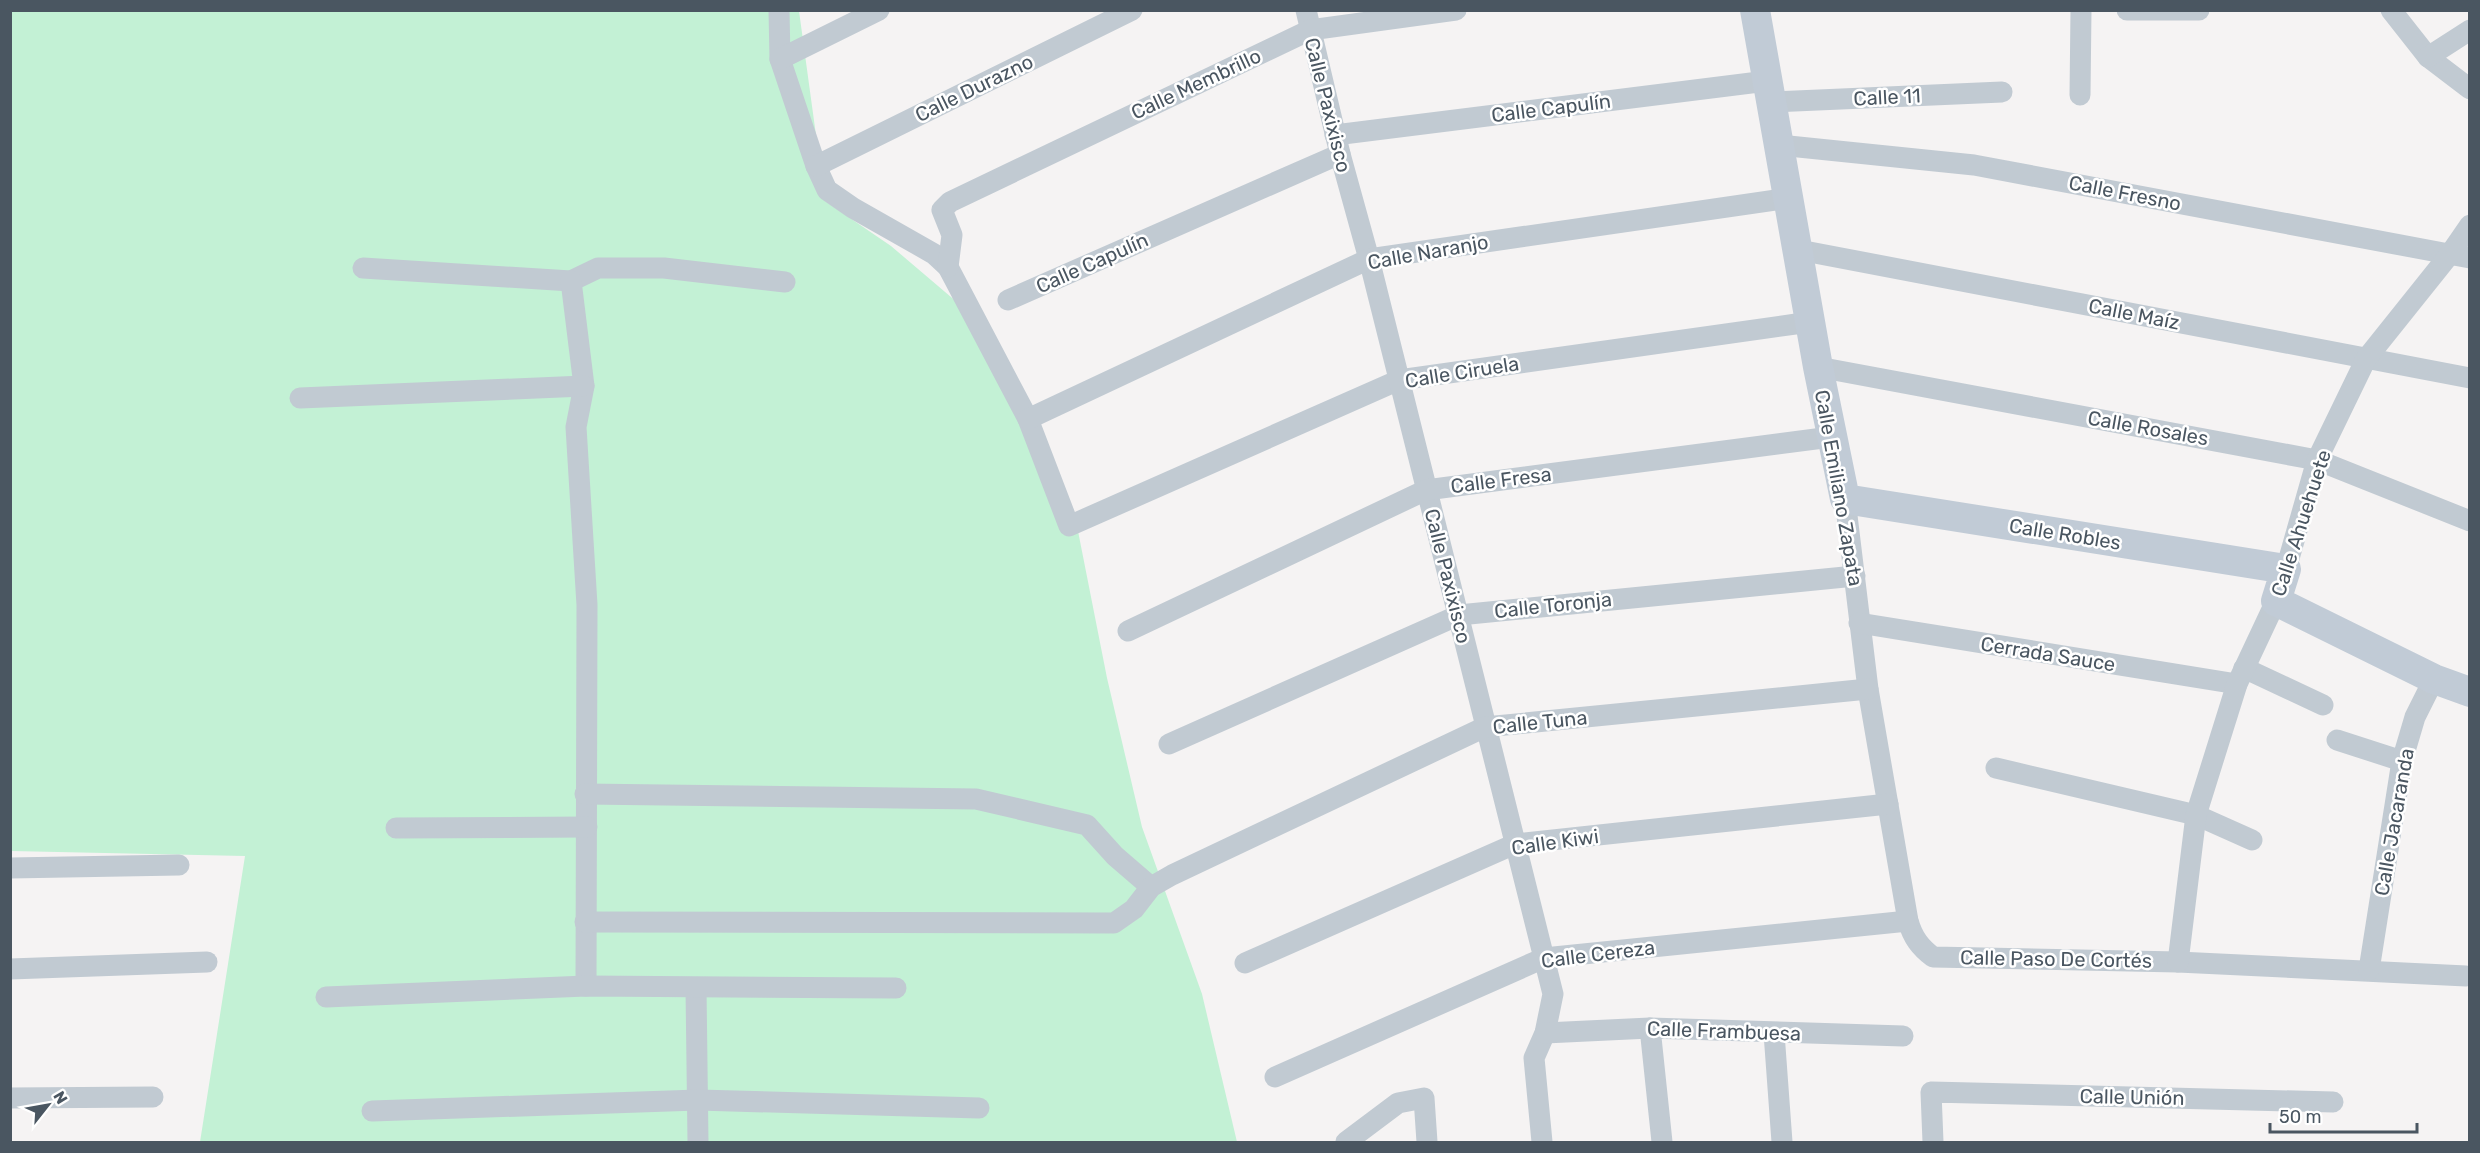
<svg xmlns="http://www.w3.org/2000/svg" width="2480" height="1153" viewBox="0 0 2480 1153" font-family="Rubik,sans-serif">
<rect width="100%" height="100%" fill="#f5f3f3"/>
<path fill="#c3f1d5" d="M 11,11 L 799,11 L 825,201 L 891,246 L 958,303 L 1077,526 L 1107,678 L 1142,827 L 1202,994 L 1237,1142 L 200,1142 L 245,856 L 11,851 Z"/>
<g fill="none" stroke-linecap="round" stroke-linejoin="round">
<g stroke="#c1cad2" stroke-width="21">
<path d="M 779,10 L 780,59 L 816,166 L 827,190 L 853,208 L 934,254 L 948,267 L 1028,419 L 1069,526 L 1399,380 L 1810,322"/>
<path d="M 1306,10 L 1340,154 L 1369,259 L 1553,994 L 1545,1033 L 1534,1058 L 1542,1142"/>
<path d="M 2127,10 L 2199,10"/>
<path d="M 2391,10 L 2428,57 L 2470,89"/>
<path d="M 2428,57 L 2470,30"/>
<path d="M 780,59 L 879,10"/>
<path d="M 2080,95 L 2081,10"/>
<path d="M 1771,102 L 2002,92"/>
<path d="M 1335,135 L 1767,81"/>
<path d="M 1779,145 L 1974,165 L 2470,258"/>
<path d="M 816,166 L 1132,10"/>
<path d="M 1799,250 L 2470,378"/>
<path d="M 948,267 L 952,235 L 942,210 L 950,202 L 1310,30 L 1456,10"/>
<path d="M 363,268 L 571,281 L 598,268 L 664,268 L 785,282"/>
<path d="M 571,281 L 584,386 L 576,427 L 587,605 L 586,986"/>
<path d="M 1008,300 L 1340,154"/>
<path d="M 1818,367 L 2317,460 L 2470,521"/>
<path d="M 300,398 L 584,386"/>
<path d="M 1028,419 L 1369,259 L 1789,198"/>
<path d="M 1845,499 L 1868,689 L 1908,921 C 1913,938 1920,947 1933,957 L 2178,962 L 2466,976"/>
<path d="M 2286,569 L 2317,460 L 2366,359 L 2450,254 L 2470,225"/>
<path d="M 1859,623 L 2237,684"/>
<path d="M 1128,631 L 1426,490 L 1831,437"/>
<path d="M 2244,668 L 2323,705"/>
<path d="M 2337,740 L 2402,761"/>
<path d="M 1169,744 L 1459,615 L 1855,576"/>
<path d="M 1996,768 L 2196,815 L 2252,840"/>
<path d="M 585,794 L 976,799 L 1087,825 L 1115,856 L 1151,887"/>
<path d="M 396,828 L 587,827"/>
<path d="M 10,868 L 179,865"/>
<path d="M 585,922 L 1114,923 L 1134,909 L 1151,887 L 1172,875 L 1485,727 L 1868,689"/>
<path d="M 2178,962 L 2196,815 L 2237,684 L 2276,601"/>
<path d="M 1245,963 L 1515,844 L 1888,804"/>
<path d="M 10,969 L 207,962"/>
<path d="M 2369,970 L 2402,761 L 2415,717 L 2434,679"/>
<path d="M 696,988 L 698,1142"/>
<path d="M 326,997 L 586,986 L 896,988"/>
<path d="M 1650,1028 L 1662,1142"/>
<path d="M 1545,1033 L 1650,1028 L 1903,1036"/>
<path d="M 1774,1033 L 1782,1142"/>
<path d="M 1275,1077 L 1544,958 L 1908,921"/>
<path d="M 10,1098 L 153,1097"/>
<path d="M 372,1111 L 698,1100 L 979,1108"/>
<path d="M 1346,1142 L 1398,1103 L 1424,1098 L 1427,1142"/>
<path d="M 1933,1142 L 1931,1092 L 2333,1102"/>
</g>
<path stroke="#c1cbd6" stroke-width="30" d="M 1755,10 L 1818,367 L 1845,499 L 2286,569 L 2276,601 L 2434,679 L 2470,692"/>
</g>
<g text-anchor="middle" stroke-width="5" stroke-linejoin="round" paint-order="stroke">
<g font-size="20" fill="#4a5661" stroke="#fff">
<text transform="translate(1196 84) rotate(-25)" y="7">Calle Membrillo</text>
<text transform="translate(974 88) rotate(-26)" y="7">Calle Durazno</text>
<text transform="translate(1887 97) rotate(-3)" y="7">Calle 11</text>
<text transform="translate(1328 105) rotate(76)" y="7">Calle Paxixisco</text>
<text transform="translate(1551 108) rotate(-7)" y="7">Calle Capulín</text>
<text transform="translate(2125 193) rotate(11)" y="7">Calle Fresno</text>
<text transform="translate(1428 252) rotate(-10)" y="7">Calle Naranjo</text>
<text transform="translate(1092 263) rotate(-24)" y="7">Calle Capulín</text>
<text transform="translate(2134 314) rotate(11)" y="7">Calle Maíz</text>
<text transform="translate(1462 372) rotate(-9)" y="7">Calle Ciruela</text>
<text transform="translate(2148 428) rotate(10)" y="7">Calle Rosales</text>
<text transform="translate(1501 480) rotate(-7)" y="7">Calle Fresa</text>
<text transform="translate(1839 488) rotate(80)" y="7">Calle Emiliano Zapata</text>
<text transform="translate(2301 523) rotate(-72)" y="7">Calle Ahuehuete</text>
<text transform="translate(2065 534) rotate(9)" y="7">Calle Robles</text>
<text transform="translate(1448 576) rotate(76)" y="7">Calle Paxixisco</text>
<text transform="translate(1553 605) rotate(-6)" y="7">Calle Toronja</text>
<text transform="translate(2048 654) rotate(9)" y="7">Cerrada Sauce</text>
<text transform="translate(1540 722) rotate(-6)" y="7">Calle Tuna</text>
<text transform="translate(2394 822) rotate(-80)" y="7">Calle Jacaranda</text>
<text transform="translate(1555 842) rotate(-8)" y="7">Calle Kiwi</text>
<text transform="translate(1598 954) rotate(-7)" y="7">Calle Cereza</text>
<text transform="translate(2056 959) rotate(1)" y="7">Calle Paso De Cortés</text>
<text transform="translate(1724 1031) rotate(2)" y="7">Calle Frambuesa</text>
<text transform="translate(2132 1097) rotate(1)" y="7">Calle Unión</text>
</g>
</g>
<rect width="2480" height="1153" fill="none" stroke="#4a5661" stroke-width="24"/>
<g transform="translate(48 1105) rotate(59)" stroke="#ffffff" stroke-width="4.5" paint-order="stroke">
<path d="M0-4.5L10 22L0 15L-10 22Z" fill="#4a5661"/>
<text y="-9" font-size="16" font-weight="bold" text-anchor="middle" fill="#4a5661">N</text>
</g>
<path d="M2270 1123v9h147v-9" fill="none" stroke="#4a5661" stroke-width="3"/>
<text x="2279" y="1123" font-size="18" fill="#4a5661" stroke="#ffffff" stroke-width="4.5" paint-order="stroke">50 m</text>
</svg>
